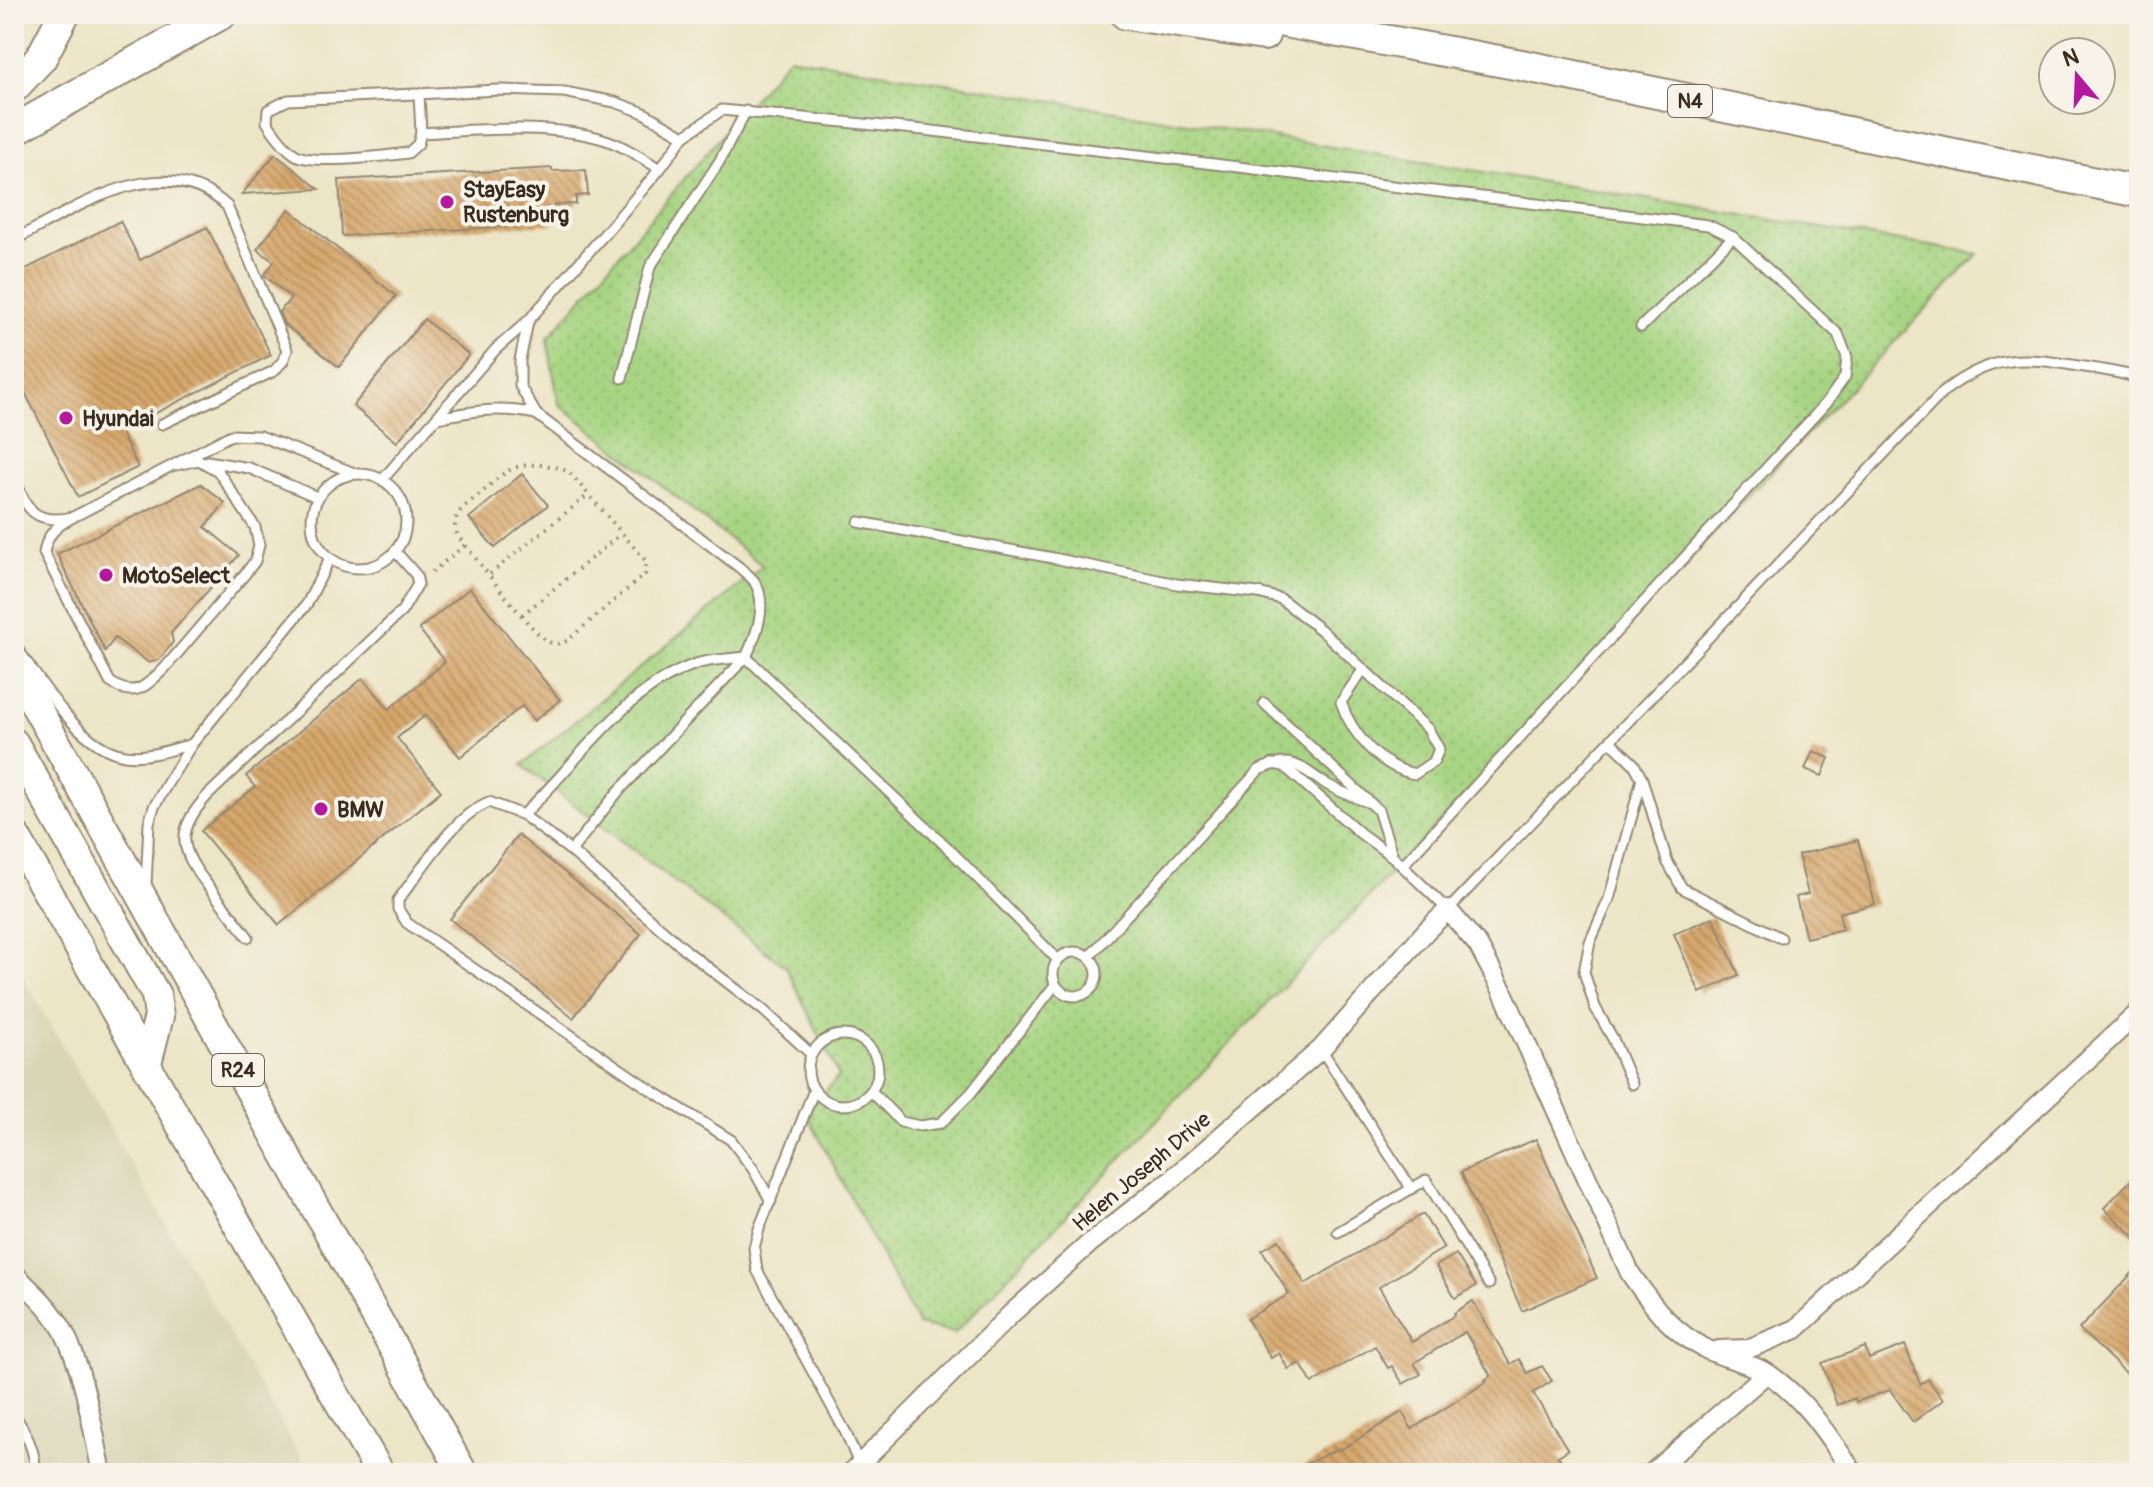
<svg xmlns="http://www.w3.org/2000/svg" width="2153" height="1487" viewBox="0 0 2153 1487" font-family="Pangolin,sans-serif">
<defs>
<pattern id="grass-dots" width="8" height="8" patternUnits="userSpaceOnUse" patternTransform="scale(2)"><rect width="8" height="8" fill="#a8d583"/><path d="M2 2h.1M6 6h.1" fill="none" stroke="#92b771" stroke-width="1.8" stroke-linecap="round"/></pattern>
<pattern id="building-back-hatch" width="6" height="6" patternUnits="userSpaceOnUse" patternTransform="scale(2)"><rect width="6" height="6" fill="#d7a86d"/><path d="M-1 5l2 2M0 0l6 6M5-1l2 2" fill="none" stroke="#b08959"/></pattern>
</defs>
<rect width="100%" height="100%" fill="#f7f3e8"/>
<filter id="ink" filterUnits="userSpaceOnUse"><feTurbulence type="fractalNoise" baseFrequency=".0125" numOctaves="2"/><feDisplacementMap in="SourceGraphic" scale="16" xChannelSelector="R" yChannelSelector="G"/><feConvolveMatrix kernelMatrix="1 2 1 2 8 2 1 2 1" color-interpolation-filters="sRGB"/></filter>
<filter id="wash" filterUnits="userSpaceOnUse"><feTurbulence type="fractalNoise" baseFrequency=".006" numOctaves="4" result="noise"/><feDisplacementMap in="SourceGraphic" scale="32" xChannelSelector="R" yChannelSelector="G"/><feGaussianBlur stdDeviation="1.8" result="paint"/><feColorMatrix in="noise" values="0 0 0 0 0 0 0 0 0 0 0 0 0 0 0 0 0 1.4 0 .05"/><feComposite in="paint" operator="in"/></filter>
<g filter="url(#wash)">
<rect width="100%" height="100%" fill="#ece5c6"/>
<path fill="#d8d6b5" d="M 14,962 L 310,1473 L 14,1473 Z"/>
<path fill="url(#grass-dots)" stroke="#728050" stroke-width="2" d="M 789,57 L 1978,254 L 955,1333 L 918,1325 L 806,1113 L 839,1076 L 786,967 L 522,765 L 763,566 L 559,404 L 547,339 Z"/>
<g id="blocks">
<g fill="url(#building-back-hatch)">
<path d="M 275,154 L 319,189 L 242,194 Z"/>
<path d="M 552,168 L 552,171 L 586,170 L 588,195 L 576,196 L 576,204 L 554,205 L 555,224 L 342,236 L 339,180 Z"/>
<path d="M 289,209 L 396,296 L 339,367 L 284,324 L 279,312 L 291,298 L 264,275 L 274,262 L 257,249 Z"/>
<path d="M 120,221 L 140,260 L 207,227 L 271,355 L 120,431 L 138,467 L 78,497 L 14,371 L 14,275 Z"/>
<path d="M 424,319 L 469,355 L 397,442 L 353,406 Z"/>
<path d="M 522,474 L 548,505 L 495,548 L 469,518 Z"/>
<path d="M 201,484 L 225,503 L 205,527 L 239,555 L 171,633 L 173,642 L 159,660 L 149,663 L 115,638 L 105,651 L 57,554 Z"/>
<path d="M 470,588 L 560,700 L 534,721 L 522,706 L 460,757 L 426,715 L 397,738 L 441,791 L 279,925 L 201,831 L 255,787 L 246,776 L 363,678 L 389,709 L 445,662 L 419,629 Z"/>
<path d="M 1813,751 L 1829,758 L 1822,776 L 1805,769 Z"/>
<path d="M 518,835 L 641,934 L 573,1018 L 450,919 Z"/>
<path d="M 1858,840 L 1875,904 L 1839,913 L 1843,929 L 1806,938 L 1796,897 L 1808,894 L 1798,855 Z"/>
<path d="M 1713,917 L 1739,975 L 1700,993 L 1674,934 Z"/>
<path d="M 1536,1139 L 1597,1278 L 1522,1311 L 1461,1172 Z"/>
<path d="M 2139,1172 L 2139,1241 L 2104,1208 Z"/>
<path d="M 1423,1214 L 1444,1248 L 1379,1287 L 1412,1342 L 1455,1315 L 1454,1313 L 1473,1301 L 1510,1364 L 1519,1359 L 1527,1373 L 1542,1366 L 1552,1381 L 1533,1393 L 1568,1450 L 1558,1456 L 1569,1473 L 1288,1473 L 1339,1448 L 1340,1450 L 1402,1412 L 1412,1429 L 1486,1382 L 1485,1380 L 1491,1376 L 1465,1332 L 1414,1363 L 1421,1374 L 1403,1384 L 1392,1366 L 1388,1368 L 1375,1346 L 1312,1383 L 1300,1363 L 1288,1369 L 1279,1353 L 1271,1358 L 1247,1319 L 1289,1294 L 1262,1250 L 1279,1240 L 1305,1284 Z"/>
<path d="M 1456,1254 L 1476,1286 L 1455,1298 L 1436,1266 Z"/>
<path d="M 2139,1266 L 2139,1385 L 2079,1329 Z"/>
<path d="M 1905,1345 L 1920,1384 L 1928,1379 L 1943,1400 L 1913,1422 L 1890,1390 L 1856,1402 L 1855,1398 L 1837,1405 L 1822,1363 L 1865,1347 L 1869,1359 Z"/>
</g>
</g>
</g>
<g filter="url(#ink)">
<use href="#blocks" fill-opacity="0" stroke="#948872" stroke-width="2"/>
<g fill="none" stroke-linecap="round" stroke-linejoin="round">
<g stroke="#948872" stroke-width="13">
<g id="service">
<path d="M 419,94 L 421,133"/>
<path d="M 660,169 C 643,159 625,146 606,140 C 551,123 478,130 421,133 L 418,144 L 408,153 C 385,156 314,165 296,155 C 285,148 274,133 267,122 L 268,110 L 288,100 L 500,90 L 564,92 L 615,102 L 642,112 L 684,136"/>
<path d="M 14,240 C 76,208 163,147 227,206 L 287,350 L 283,361 L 274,371 L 162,424"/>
<path d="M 528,322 L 520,360 L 520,386 L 536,414 L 739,567 C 743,571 750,576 754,581 C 769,604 756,636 746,657 L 617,793 L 571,851"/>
<path d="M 1641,327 L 1733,237"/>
<path d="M 622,378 L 650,267 L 719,162 L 746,111"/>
<path d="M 438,418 C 474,410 499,407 536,414"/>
<path d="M 207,461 L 249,468 L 317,497"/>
<circle cx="359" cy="521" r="47"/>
<path d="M 14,477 C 27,510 34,525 73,517 L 231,435 L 260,436 L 354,473"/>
<path d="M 383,479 L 496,349 L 528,321 L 608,230 L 660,169 L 684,136 L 722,110 L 924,130 L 1173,159 L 1708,225 L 1733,237 L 1838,334 L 1847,357 L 1845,377 L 1827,402 L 1402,866"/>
<path d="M 73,517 C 56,526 47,534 44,553 L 110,682 C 134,699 145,687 164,669 L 245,574 L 255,561 L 259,545 L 255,527 L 218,471 L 199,460 L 176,465"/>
<path d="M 859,522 L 1053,558 L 1177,584 L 1258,593 L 1281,599 L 1321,630 L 1428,729 L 1439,749 L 1434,761 L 1415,774 C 1380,767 1352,735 1341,702 L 1363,670"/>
<path d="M 14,644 C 40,679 78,748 125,755 C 148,758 170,750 192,744"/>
<path d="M 1264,703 L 1378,810 L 1393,857"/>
<path d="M 1610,741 L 1634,764 L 1642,779 L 1667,861 L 1682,888 L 1781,938"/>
<path d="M 1272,764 L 1284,766 L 1360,833 L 1393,857 L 1448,910 L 1944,391 C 1992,355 2022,356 2078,366 C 2099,369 2119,372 2139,378"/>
<path d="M 523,815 C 577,764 623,689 696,664 C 711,659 730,659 746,657 L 949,849 L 1058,960"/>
<path d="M 146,885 L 149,823 L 154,807 L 167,784 L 192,744 L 307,604 L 330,558"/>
<path d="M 248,937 C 235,920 222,904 209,887 C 180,850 174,832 208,795 L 402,611 L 418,584 L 416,575 L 395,551"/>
<circle cx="1075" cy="974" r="22"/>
<path d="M 1089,957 L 1259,770 C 1294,754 1299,768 1328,785 C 1341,793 1356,797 1370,803"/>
<circle cx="843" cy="1070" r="35"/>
<path d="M 1321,1049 L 1411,1188"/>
<path d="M 1632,1084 L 1613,1039 L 1595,1007 L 1584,972 L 1590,942 L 1609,899 L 1642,779"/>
<path d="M 814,1090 L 759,1229 L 754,1248 L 757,1270 L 845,1431 L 859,1464"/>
<path d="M 871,1091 L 901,1122 L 920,1126 L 941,1123 L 971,1093 L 1055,985"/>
<path d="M 771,1201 L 753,1169 L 731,1140 L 654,1092 L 407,923 L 398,909 L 398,900 C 422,870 453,816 489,802 L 523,815 L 571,851 L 688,952 L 763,1010 L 811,1054"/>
<path d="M 1338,1232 L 1426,1180 L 1489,1284"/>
<path d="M 14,1415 C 25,1430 37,1454 35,1473"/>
</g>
</g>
<g stroke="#948872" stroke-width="22">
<g id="minor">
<path d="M 14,1274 C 32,1291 51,1308 63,1330 C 85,1373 92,1426 102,1473"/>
<path d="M 1719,1350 L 1748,1349 L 1796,1329 L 2139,1012"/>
<path d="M 851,1473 L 1011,1314 L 1090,1243 L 1173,1178 L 1321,1049 L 1427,930 L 1448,910 L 1478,945 L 1502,990 L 1630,1273 C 1652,1305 1672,1333 1708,1350 C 1728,1359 1752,1363 1770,1375 C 1809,1403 1827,1435 1854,1473"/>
<path d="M 1652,1473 L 1767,1373"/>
</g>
</g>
<g stroke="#948872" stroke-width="32">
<g id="primary">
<path d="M 14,667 L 463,1473"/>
<path d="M 14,743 L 156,995 L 159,1016 L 147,1063"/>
<path d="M 14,834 L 380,1473"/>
</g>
</g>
<g stroke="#948872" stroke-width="34">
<g id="trunk">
<path d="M 1126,14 L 1264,35"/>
<path d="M 1240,14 L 1521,65 L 2139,192"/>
<path d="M 14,87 L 41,58 L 64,14"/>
<path d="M 14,130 L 221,14"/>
</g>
</g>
<g stroke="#948872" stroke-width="4" stroke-dasharray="2 6" stroke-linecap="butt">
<path d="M 432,572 L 465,545 C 460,538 454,533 455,523 C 456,511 469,503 479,495 C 488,487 498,477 508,471 C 524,461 553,464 569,472 L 646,561 L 645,574 L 567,641 C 561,643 555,645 549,642 C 532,634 481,564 465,545"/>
<path d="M 490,574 L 588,495"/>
<path d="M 522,615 L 621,534"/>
</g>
<use href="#service" stroke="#fff" stroke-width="9"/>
<use href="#minor" stroke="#fff" stroke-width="18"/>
<use href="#primary" stroke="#fff" stroke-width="28"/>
<use href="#trunk" stroke="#fff" stroke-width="30"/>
</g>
</g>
<g fill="#b5179e" stroke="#f7f3e8" stroke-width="3">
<circle cx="447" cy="202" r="8"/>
<circle cx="66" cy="418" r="8"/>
<circle cx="106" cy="575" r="8"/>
<circle cx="321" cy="809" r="8"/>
</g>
<g text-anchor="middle" stroke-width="8" stroke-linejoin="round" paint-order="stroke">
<g fill="#f7f3e8" stroke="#73665b" stroke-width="2">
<rect x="1668" y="85" width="44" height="32" rx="6"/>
<rect x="212" y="1054" width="52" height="32" rx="6"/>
</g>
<g font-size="20" font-weight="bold" fill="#3b2a1e">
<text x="1690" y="108">N4</text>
<text x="238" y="1077">R24</text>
</g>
<g font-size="22" font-weight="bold" fill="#3b2a1e" stroke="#f7f3e8" text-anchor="start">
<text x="463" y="197">StayEasy<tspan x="463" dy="25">Rustenburg</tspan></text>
<text x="82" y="426">Hyundai</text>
<text x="122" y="583">MotoSelect</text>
<text x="337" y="817">BMW</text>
</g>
<g font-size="22" fill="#3b2a1e" stroke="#f7f3e8">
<text transform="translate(1141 1171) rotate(-40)" y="8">Helen Joseph Drive</text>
</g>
</g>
<rect width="2153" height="1487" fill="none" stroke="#f7f3e8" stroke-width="48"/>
<g transform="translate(2077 76) rotate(341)"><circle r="38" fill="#f7f3e8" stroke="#aca397" stroke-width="2"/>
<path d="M0-6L14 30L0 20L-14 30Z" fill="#b5179e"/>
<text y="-12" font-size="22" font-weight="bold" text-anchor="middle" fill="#3b2a1e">N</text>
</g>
</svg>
